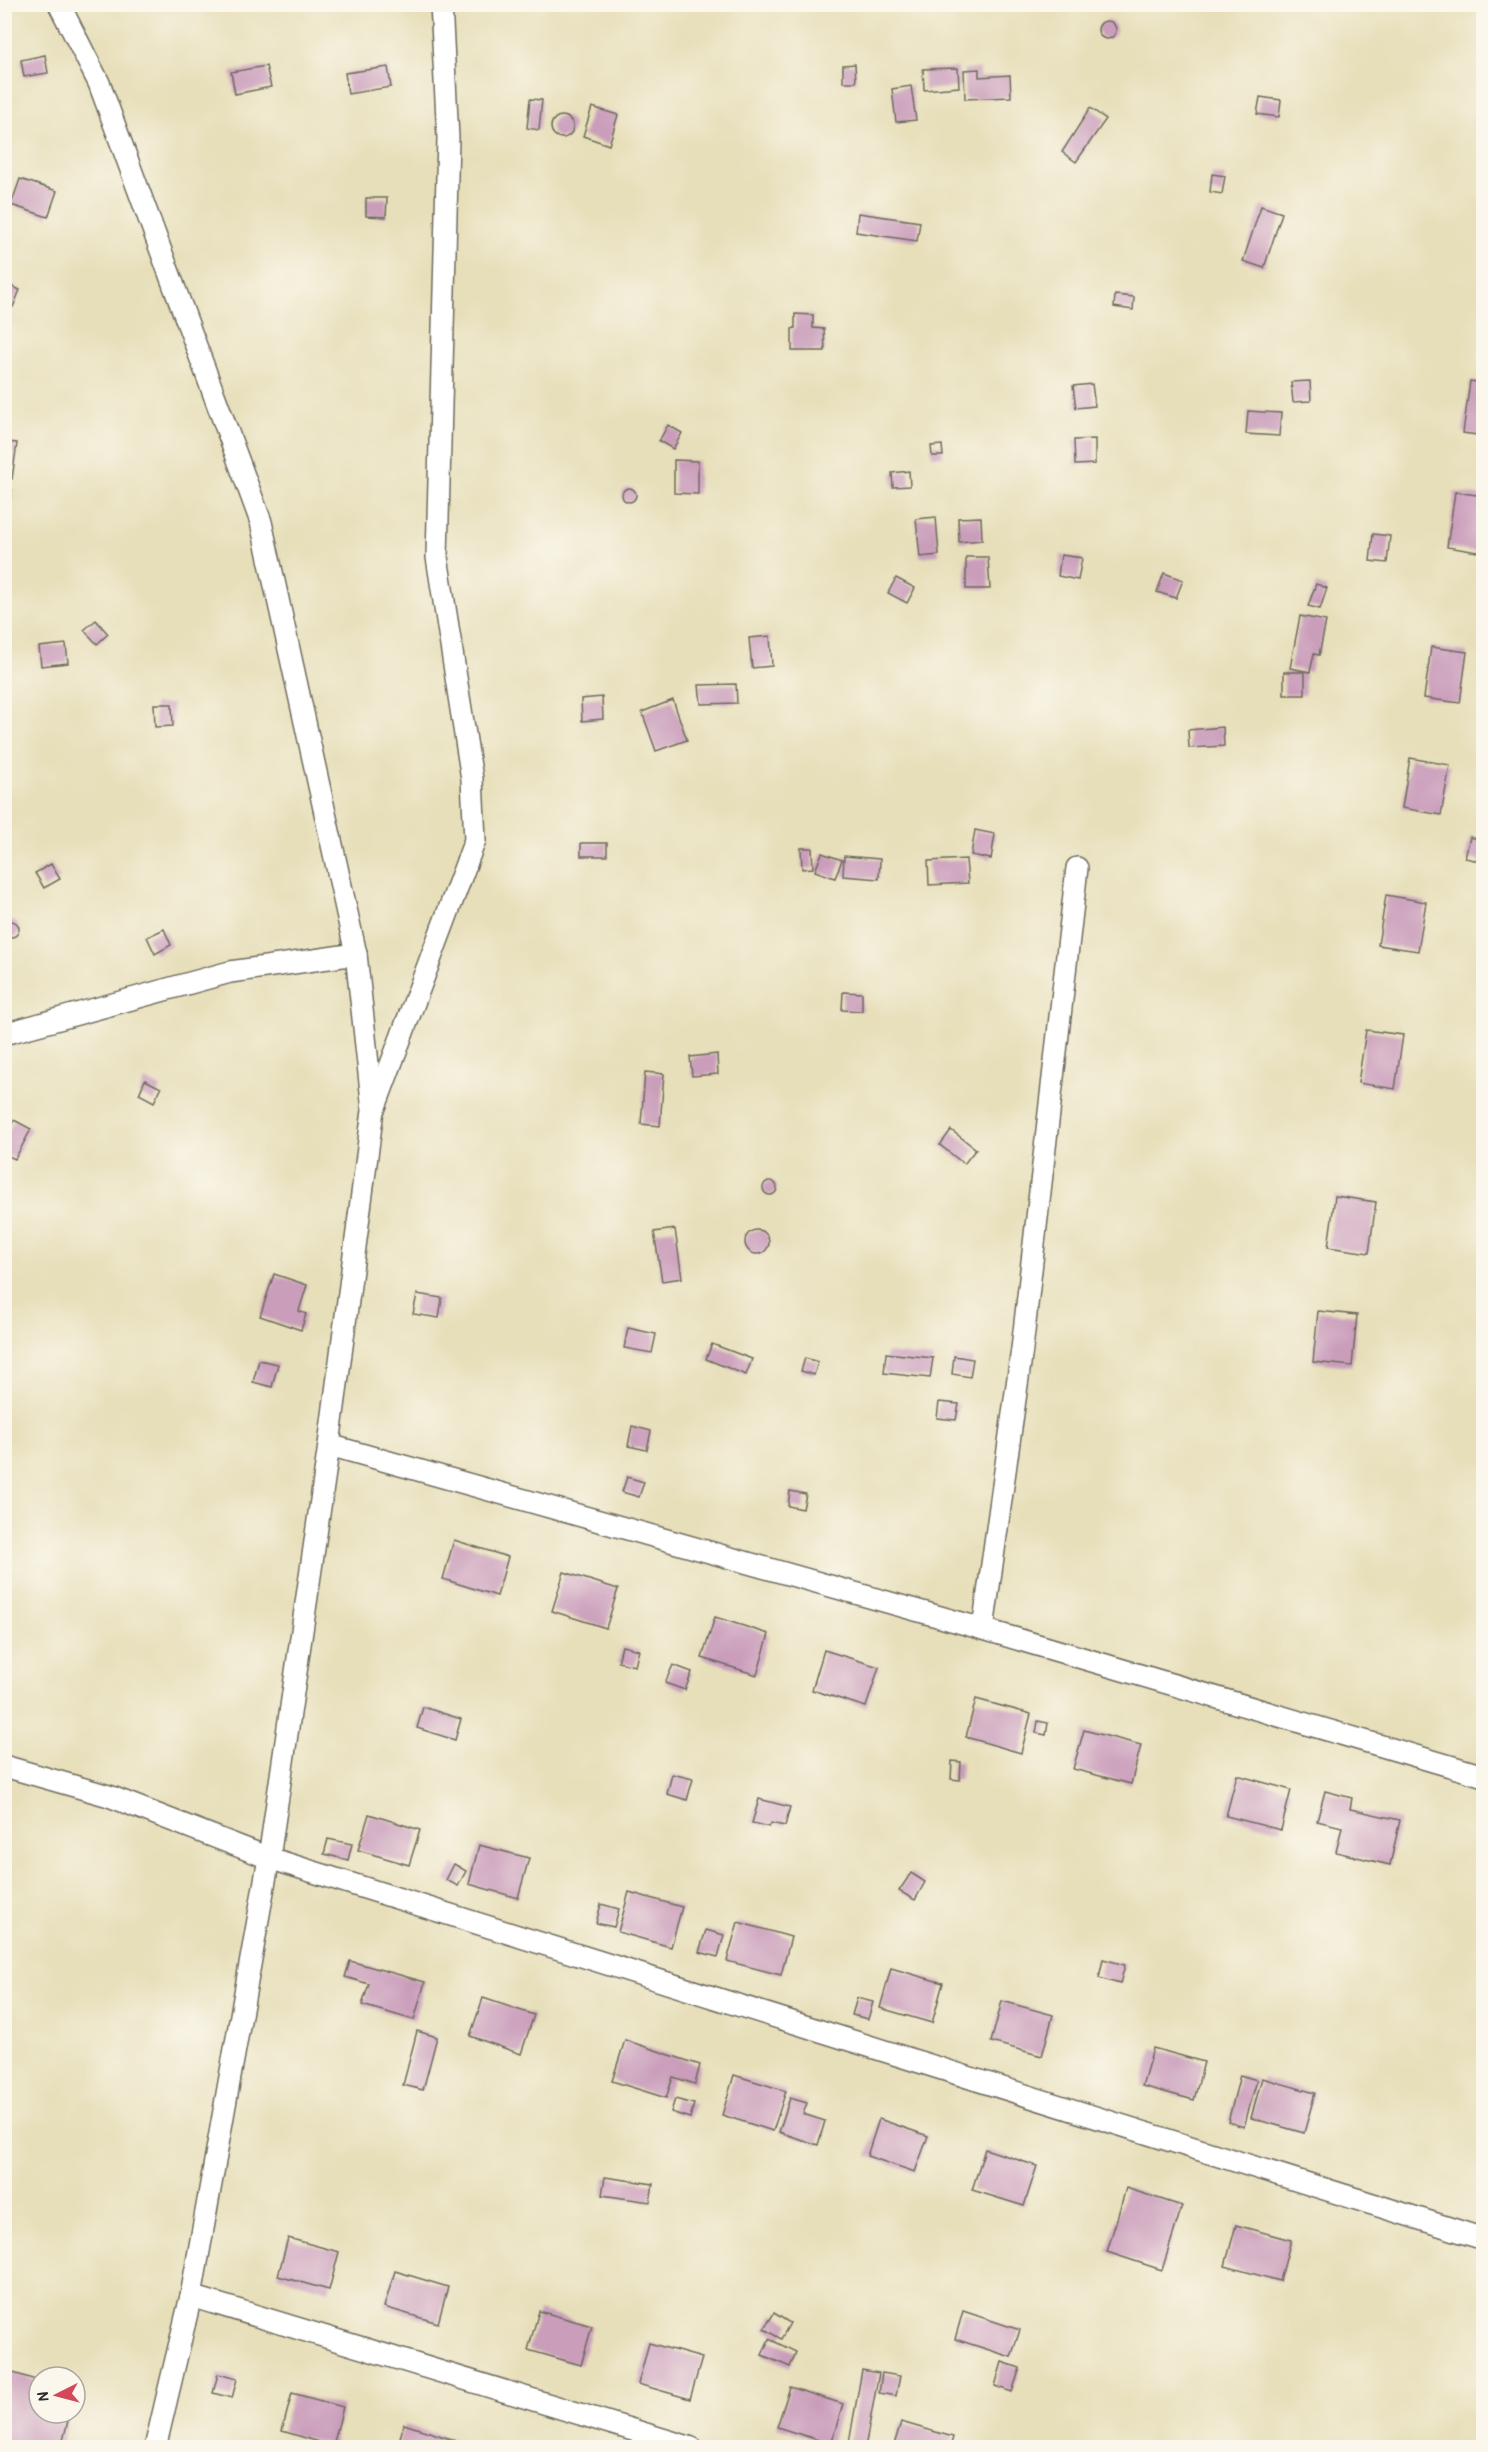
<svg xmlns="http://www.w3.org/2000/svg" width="1488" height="2452" viewBox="0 0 1488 2452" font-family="'Patrick Hand',sans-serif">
<rect width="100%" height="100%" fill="#fbf7ec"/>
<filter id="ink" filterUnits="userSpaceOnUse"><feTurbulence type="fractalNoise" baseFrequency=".0167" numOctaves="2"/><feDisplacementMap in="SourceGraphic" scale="12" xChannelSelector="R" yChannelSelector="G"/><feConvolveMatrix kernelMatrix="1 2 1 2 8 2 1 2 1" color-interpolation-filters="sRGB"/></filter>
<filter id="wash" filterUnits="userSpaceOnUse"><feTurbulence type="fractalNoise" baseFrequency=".008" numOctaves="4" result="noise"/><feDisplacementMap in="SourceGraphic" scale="24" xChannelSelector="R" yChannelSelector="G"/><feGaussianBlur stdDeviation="1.35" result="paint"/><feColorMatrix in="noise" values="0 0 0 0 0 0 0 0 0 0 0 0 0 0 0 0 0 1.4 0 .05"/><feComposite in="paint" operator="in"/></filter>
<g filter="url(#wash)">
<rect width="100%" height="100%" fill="#e7dfba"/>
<g id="blocks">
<g fill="#ca9ebb">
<circle cx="1107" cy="30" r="9"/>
<path d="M 45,55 L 48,73 L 24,77 L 21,60 Z"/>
<path d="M 855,64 L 856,82 L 843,82 L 843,65 Z"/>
<path d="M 266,66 L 271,87 L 235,94 L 231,72 Z"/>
<path d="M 388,67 L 391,87 L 348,94 L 345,73 Z"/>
<path d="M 958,68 L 959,87 L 924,90 L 923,69 Z"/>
<path d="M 979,69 L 979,77 L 1010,75 L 1011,97 L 965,99 L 964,70 Z"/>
<path d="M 911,86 L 916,120 L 896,122 L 892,89 Z"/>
<path d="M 1260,97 L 1281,100 L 1279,117 L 1257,114 Z"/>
<path d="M 530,99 L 542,100 L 539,130 L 527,128 Z"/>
<path d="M 592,107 L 618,115 L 609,145 L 583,136 Z"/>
<path d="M 1090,108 L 1106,119 L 1076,162 L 1062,152 Z"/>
<circle cx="562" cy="127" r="11"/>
<path d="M 1212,174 L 1225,176 L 1222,194 L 1210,192 Z"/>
<path d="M 20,179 L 57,191 L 48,217 L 11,205 Z"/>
<path d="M 366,198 L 387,198 L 386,217 L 366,216 Z"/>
<path d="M 1261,206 L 1282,213 L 1264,268 L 1243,261 Z"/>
<path d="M 858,213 L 920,222 L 917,241 L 856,232 Z"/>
<path d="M 4,283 L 20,290 L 13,307 L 4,304 Z"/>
<path d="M 1115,295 L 1134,297 L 1133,310 L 1114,307 Z"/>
<path d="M 795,314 L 813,315 L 813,328 L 824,329 L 825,351 L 792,351 L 792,329 L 795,328 Z"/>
<path d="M 1310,381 L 1311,401 L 1293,402 L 1291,382 Z"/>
<path d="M 1470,381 L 1484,383 L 1484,436 L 1463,433 Z"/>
<path d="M 1092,384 L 1095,406 L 1076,408 L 1073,386 Z"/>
<path d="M 1248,411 L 1281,413 L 1279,436 L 1246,434 Z"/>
<path d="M 668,425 L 682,433 L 673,449 L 659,441 Z"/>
<path d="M 1095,439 L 1095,464 L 1075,465 L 1074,440 Z"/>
<path d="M 4,442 L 17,443 L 12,479 L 4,478 Z"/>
<path d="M 942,445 L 943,456 L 932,456 L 931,446 Z"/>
<path d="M 674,460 L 698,461 L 698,494 L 674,493 Z"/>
<path d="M 909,471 L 910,486 L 893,487 L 892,473 Z"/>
<circle cx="629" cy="495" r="7"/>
<path d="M 4,489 L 12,490 L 7,518 L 4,518 Z"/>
<path d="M 1455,492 L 1484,496 L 1484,553 L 1447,547 Z"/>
<path d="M 936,517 L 939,555 L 920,557 L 916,519 Z"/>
<path d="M 981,517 L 982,540 L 959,542 L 958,518 Z"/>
<path d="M 1373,534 L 1390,536 L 1387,563 L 1370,561 Z"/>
<path d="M 1061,555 L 1082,558 L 1078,580 L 1058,576 Z"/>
<path d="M 966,557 L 988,557 L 990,589 L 966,589 Z"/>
<path d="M 1164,573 L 1183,580 L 1176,598 L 1157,592 Z"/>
<path d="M 896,578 L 915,588 L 907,603 L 888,593 Z"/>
<path d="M 1316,584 L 1327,588 L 1320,609 L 1308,606 Z"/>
<path d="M 1300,616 L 1326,621 L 1319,655 L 1314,654 L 1310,672 L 1290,668 Z"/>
<path d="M 96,620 L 108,634 L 97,644 L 84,630 Z"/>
<path d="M 770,636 L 772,666 L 752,668 L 749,638 Z"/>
<path d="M 66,644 L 68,663 L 41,666 L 39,647 Z"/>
<path d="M 1431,647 L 1467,652 L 1460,703 L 1424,698 Z"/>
<rect x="1284" y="672" width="21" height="23"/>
<path d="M 736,684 L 737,703 L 701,704 L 699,685 Z"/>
<path d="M 602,697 L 603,719 L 582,721 L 581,699 Z"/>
<path d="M 673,700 L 687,740 L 656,751 L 642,712 Z"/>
<path d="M 154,704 L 172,704 L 173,726 L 155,727 Z"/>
<path d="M 1223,727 L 1224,746 L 1189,748 L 1188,730 Z"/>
<path d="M 1410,758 L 1450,765 L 1441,815 L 1402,808 Z"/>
<path d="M 975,830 L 995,834 L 991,859 L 971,855 Z"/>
<path d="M 1470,837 L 1484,840 L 1484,862 L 1465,858 Z"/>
<rect x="581" y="843" width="26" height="13"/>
<path d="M 801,848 L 812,848 L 813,868 L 802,869 Z"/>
<path d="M 822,853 L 842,860 L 835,878 L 815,871 Z"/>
<path d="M 844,856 L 880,859 L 879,879 L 843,876 Z"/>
<path d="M 966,859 L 968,883 L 929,885 L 928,861 Z"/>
<path d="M 51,864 L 60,879 L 44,888 L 35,873 Z"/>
<path d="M 1386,895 L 1426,902 L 1418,951 L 1378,945 Z"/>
<circle cx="11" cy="929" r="8"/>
<path d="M 164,929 L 171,945 L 155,954 L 147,937 Z"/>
<path d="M 843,992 L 862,993 L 862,1011 L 842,1010 Z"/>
<path d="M 1366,1030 L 1403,1035 L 1395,1089 L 1358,1083 Z"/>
<path d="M 717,1054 L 718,1074 L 692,1076 L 690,1057 Z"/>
<path d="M 645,1072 L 664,1074 L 660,1126 L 641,1124 Z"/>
<path d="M 145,1080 L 161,1088 L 154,1102 L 139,1094 Z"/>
<path d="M 14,1120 L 31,1129 L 15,1159 L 4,1154 L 4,1139 Z"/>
<path d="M 951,1130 L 976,1149 L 964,1164 L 940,1145 Z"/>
<circle cx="770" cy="1188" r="7"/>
<path d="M 1335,1196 L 1376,1202 L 1369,1253 L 1328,1247 Z"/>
<path d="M 675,1229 L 682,1278 L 662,1281 L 654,1232 Z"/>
<circle cx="757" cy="1242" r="12"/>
<path d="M 274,1274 L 307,1285 L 299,1311 L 306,1314 L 301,1330 L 260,1316 Z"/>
<path d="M 417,1294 L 442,1298 L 439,1318 L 413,1314 Z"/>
<path d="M 1318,1311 L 1357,1315 L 1352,1366 L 1313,1362 Z"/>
<path d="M 628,1328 L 656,1334 L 652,1353 L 624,1348 Z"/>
<path d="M 712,1344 L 752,1359 L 746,1375 L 706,1359 Z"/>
<path d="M 886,1353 L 933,1358 L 930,1378 L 884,1373 Z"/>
<path d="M 954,1356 L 973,1359 L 970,1377 L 952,1374 Z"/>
<path d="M 805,1358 L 818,1362 L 814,1375 L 801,1371 Z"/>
<path d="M 259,1360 L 278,1364 L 272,1387 L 253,1382 Z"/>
<path d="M 939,1402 L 959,1404 L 956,1420 L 937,1418 Z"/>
<path d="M 632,1426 L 651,1431 L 647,1450 L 628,1446 Z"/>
<path d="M 627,1477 L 644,1482 L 639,1497 L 622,1492 Z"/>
<path d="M 790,1491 L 806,1494 L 803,1509 L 788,1506 Z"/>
<path d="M 454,1540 L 508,1557 L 497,1596 L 443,1579 Z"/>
<path d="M 564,1572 L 618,1589 L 606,1628 L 552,1611 Z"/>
<path d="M 715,1617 L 769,1634 L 757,1675 L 702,1658 Z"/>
<path d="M 622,1646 L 639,1650 L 635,1666 L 618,1662 Z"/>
<path d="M 824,1650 L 879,1667 L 866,1707 L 812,1690 Z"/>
<path d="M 673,1665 L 692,1672 L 685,1690 L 665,1683 Z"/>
<path d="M 976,1699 L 1031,1714 L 1021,1753 L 966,1737 Z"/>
<path d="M 423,1707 L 461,1719 L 455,1740 L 417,1728 Z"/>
<path d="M 1038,1721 L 1048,1723 L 1046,1735 L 1036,1733 Z"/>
<path d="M 1084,1730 L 1141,1745 L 1131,1784 L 1073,1769 Z"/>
<path d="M 952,1761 L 961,1762 L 960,1780 L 951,1779 Z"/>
<path d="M 672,1774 L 693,1779 L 687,1800 L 667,1794 Z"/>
<path d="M 1237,1775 L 1291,1790 L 1281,1830 L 1226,1816 Z"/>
<path d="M 1325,1791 L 1352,1798 L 1350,1809 L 1400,1820 L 1390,1865 L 1336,1852 L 1342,1827 L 1317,1821 Z"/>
<path d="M 759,1799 L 790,1807 L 785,1826 L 771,1823 L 769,1827 L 752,1823 Z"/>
<path d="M 369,1814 L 420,1830 L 409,1865 L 358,1850 Z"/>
<path d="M 328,1839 L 352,1844 L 348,1860 L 324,1854 Z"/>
<path d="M 479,1845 L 529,1858 L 518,1898 L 469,1884 Z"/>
<path d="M 454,1864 L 466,1871 L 458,1886 L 446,1880 Z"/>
<path d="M 911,1873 L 925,1882 L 915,1900 L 899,1891 Z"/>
<path d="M 629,1892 L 682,1907 L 671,1947 L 618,1932 Z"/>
<path d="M 601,1904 L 619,1909 L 614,1927 L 596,1923 Z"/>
<path d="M 738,1922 L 791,1937 L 781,1975 L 727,1961 Z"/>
<path d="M 706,1930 L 724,1935 L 718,1957 L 699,1952 Z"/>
<path d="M 1103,1959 L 1125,1965 L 1120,1984 L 1099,1978 Z"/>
<path d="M 350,1961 L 425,1982 L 414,2020 L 362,2005 L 369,1984 L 345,1977 Z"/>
<path d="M 891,1968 L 943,1983 L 932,2023 L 880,2008 Z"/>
<path d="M 483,1998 L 534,2015 L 521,2054 L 470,2036 Z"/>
<path d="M 857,1998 L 873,2002 L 868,2019 L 852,2015 Z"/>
<path d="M 1002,2001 L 1053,2015 L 1042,2056 L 991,2042 Z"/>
<path d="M 417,2031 L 437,2037 L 423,2090 L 403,2085 Z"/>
<path d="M 625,2040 L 700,2065 L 695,2084 L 673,2077 L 666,2098 L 612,2081 Z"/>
<path d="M 1153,2048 L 1204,2062 L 1194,2100 L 1142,2086 Z"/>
<path d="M 734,2075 L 786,2091 L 773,2131 L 722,2115 Z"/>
<path d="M 1240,2075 L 1257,2080 L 1244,2127 L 1228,2122 Z"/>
<path d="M 1262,2078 L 1315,2093 L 1304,2133 L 1251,2118 Z"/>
<path d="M 790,2098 L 807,2103 L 803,2114 L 825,2121 L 818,2145 L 779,2132 Z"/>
<path d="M 675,2099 L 694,2104 L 690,2118 L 671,2112 Z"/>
<path d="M 879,2119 L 928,2136 L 915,2172 L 867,2156 Z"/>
<path d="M 985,2149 L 1037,2166 L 1024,2206 L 972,2190 Z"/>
<path d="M 605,2177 L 653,2184 L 650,2202 L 602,2195 Z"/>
<path d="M 1126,2188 L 1182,2206 L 1162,2270 L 1107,2252 Z"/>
<path d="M 1236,2225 L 1291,2240 L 1280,2281 L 1225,2266 Z"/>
<path d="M 288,2238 L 339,2252 L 329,2290 L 278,2276 Z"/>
<path d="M 395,2271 L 448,2287 L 438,2323 L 384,2307 Z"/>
<path d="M 539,2311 L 592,2326 L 581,2365 L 528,2350 Z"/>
<path d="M 963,2311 L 1020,2330 L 1011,2357 L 955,2339 Z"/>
<path d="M 774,2313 L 790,2323 L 781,2339 L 764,2329 Z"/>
<path d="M 769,2339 L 796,2352 L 790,2367 L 762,2355 Z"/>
<path d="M 649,2343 L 702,2358 L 690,2399 L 638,2384 Z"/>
<path d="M 1002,2362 L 1020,2368 L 1012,2392 L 995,2386 Z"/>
<path d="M 4,2370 L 39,2381 L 39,2413 L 70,2413 L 61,2448 L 4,2448 Z"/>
<path d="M 862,2370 L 879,2373 L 865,2448 L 848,2448 Z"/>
<path d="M 882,2373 L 900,2376 L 896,2396 L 879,2393 Z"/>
<path d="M 218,2374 L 237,2379 L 232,2398 L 213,2393 Z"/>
<path d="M 790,2387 L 843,2404 L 831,2444 L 777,2427 Z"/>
<path d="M 292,2393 L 343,2407 L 333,2446 L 282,2431 Z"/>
<path d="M 901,2422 L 953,2437 L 950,2448 L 893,2448 Z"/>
<path d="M 404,2424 L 454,2440 L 451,2448 L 397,2448 Z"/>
</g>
</g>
</g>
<g filter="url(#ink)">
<use href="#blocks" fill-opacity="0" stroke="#6d6a5d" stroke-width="1.5"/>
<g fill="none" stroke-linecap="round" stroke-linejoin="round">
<g stroke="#6d6a5d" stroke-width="24">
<g id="service">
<path d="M 59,4 L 99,83 L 261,522 L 356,954 L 373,1110 L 329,1445 L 269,1858 L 191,2296 L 155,2448"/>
<path d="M 4,1034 L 230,972 L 356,954"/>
<path d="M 375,1107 L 475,840 L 472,779 L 437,557 L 448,138 L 441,4"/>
<path d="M 329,1445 L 983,1629 L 1484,1776"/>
<path d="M 983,1629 L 1022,1349 L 1077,868"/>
<path d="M 4,1766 L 109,1796 L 269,1858 L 1484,2239"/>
<path d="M 191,2296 L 692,2448"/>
</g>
</g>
<use href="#service" stroke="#fff" stroke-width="21"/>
</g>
</g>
<rect width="1488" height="2452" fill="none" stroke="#fbf7ec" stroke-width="24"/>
<g transform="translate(57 2395) rotate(264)"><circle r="28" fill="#fbf7ec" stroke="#a8a59f" stroke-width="1.5"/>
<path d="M0-4.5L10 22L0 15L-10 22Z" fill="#d1495b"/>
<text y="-9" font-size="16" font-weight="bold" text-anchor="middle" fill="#2b2b2b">N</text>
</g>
</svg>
